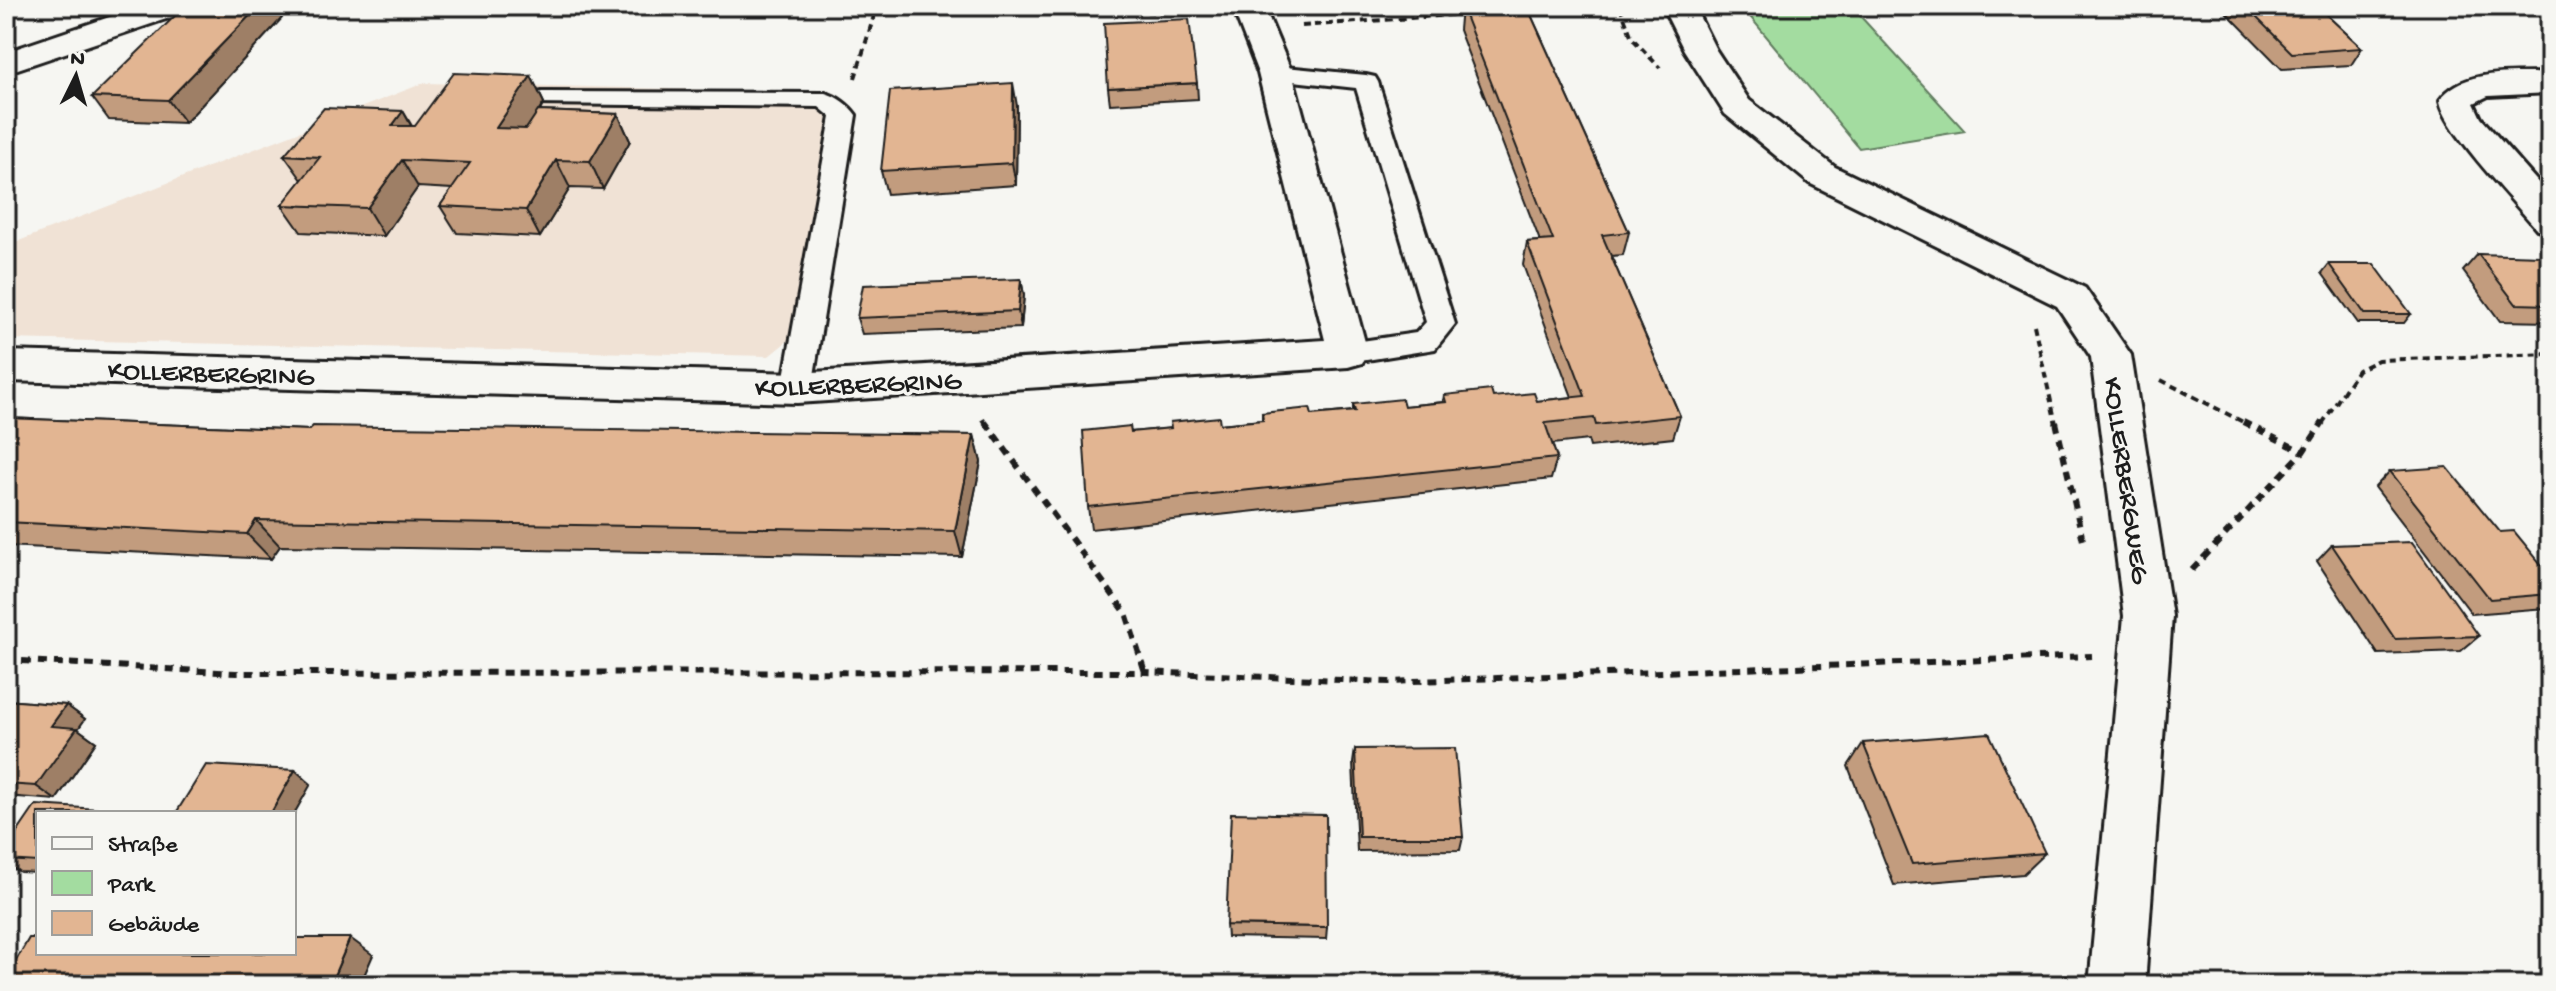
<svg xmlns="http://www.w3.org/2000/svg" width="2556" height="991" viewBox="0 0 2556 991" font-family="'Gochi Hand',sans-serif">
<rect width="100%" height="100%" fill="#f6f6f2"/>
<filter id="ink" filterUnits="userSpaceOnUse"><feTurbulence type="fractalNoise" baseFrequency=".0125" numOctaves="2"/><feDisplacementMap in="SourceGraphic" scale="16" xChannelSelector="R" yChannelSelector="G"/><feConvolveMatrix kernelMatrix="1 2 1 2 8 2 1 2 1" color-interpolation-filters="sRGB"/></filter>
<g filter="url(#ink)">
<path fill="#f0e2d5" d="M 424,83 L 836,93 L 790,339 L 769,356 L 6,339 L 6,246 Z"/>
<path fill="#a3dca0" stroke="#607c5e" stroke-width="2" d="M 1851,6 L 1965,131 L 1859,148 L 1742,7 Z"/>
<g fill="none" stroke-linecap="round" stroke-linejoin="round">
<g stroke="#1c1c1c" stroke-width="6">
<g id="lane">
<path d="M 1275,66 L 1366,75 L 1375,77 L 1378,82 L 1455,324 L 1435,349 L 1348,363 L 1338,360 L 1333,353 L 1338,346 L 1348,343 L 1416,333 L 1426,322 L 1356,88 L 1266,78 L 1263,73 L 1266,68 Z"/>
<path d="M 542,92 L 825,93 C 837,96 849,105 856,115 L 812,388 L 808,396 L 797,399 L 786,396 L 782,388 L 831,117 L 819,107 L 533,104 L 530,99 L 533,94 Z"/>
</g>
</g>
<g stroke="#1c1c1c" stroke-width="6">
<g id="street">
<path d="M 142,6 L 189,6 L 184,13 L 6,73 L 6,52 Z"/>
<path d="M 1232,6 L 1264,6 L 1292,73 L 1368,353 L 1362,363 L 1348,367 L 797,403 L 6,381 L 6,351 L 797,373 L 1325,340 L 1258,73 Z"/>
<path d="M 1662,6 L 1694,6 L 1716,50 L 1749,100 L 1835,167 L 2085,288 L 2131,355 L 2172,616 L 2145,985 L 2089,985 L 2124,616 L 2091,357 L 2057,306 L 1809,183 L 1725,114 L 1684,50 Z"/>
<path d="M 2550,73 L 2550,93 L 2488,96 L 2474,103 L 2481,118 L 2550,196 L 2550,232 L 2537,229 C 2516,204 2442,127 2440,100 C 2462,68 2516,74 2550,73 Z"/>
</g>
</g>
<g stroke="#1c1c1c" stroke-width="4" stroke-dasharray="7 5" stroke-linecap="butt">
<path d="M 1051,6 L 1185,14 L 1208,12"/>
<path d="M 1620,6 L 1632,38 L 1660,68"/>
<path d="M 6,12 L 28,6"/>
<path d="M 1302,26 L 1464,14"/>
<path d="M 855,78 L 877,6"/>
<path d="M 2034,325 L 2056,424"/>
<path d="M 2161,380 L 2247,424"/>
<path d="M 983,419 L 986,424"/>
<path d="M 2322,424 L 2358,370 L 2378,360 L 2550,354"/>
</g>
<g stroke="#1c1c1c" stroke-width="6" stroke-dasharray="9 7" stroke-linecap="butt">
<path d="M 985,422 L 1126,613 L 1145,672"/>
<path d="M 2056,422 L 2084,545"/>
<path d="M 2243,422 L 2303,452"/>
<path d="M 2192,570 L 2303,452 L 2323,422"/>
<path d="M 6,660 L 236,673 L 1145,672 L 1389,682 L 2092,656"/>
</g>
<use href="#lane" fill="#f6f6f2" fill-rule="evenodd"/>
<use href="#street" fill="#f6f6f2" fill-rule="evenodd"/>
</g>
<g fill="#c29c7e" stroke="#1c1c1c" stroke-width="2">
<path d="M 1291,6 L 1376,6 L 1293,12 Z"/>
<path d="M 1461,6 L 1527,6 L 1629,232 L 1623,255 L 1611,256 L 1680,416 L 1673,438 L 1590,447 L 1588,440 L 1552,444 L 1557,458 L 1551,479 L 1091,529 L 1088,507 L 1131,432 L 1262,420 L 1262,413 L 1312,415 L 1353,411 L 1353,404 L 1404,406 L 1443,402 L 1444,395 L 1493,397 L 1537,401 L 1572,397 L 1523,265 L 1527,242 L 1540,241 L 1459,30 Z"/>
<path d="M 2222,6 L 2317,6 L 2362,48 L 2351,65 L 2282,69 L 2221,7 Z"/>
<path d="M 2529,6 L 2550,6 L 2550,22 Z"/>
<path d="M 282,18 L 185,123 L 109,120 L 92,97 Z"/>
<path d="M 531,76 L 544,103 L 540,111 L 618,114 L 630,141 L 603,189 L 570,188 L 540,237 L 457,233 L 440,206 L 452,189 L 418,187 L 384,236 L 301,232 L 282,205 L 302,180 L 284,155 L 403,111 L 412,126 L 415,126 Z"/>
<path d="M 1197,83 L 1198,99 L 1110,104 L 1108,88 Z"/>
<path d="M 1017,106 L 1016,185 L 887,194 L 881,171 Z"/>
<path d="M 2478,254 L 2550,267 L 2550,322 L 2500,321 L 2463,271 Z"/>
<path d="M 2329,264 L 2411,314 L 2404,323 L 2358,323 L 2322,273 Z"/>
<path d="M 1021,279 L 1024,295 L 1021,328 L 862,334 L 857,318 Z"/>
<path d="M 6,418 L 309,430 L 974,435 L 981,462 L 962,557 L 280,546 L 271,559 L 6,546 Z"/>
<path d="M 2390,471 L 2500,532 L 2550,575 L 2550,605 L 2546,608 L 2472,614 L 2375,487 Z"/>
<path d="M 2332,545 L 2479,636 L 2461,651 L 2378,654 L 2317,561 Z"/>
<path d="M 6,700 L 66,705 L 85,719 L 78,729 L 96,742 L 56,800 L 6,796 Z"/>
<path d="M 1863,743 L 2045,853 L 2023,874 L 1894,885 L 1848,766 Z"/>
<path d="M 1355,749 L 1463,837 L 1460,850 L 1357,851 L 1353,763 Z"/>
<path d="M 38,813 L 38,873 L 20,872 L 6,864 L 6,849 Z"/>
<path d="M 1226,925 L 1327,927 L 1326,939 L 1227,937 Z"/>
</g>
<g fill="#9e7f66" stroke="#1c1c1c" stroke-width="2">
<path d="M 259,6 L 274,6 L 282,18 L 185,123 L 168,100 Z"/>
<path d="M 531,76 L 544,103 L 510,155 L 496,128 Z"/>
<path d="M 1013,83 L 1017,106 L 1016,185 L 1012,163 Z"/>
<path d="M 403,111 L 418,138 L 392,126 Z"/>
<path d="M 618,114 L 630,141 L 603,189 L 590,161 Z"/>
<path d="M 402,160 L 418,187 L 384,236 L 367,208 Z"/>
<path d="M 556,160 L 570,188 L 540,237 L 526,210 Z"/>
<path d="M 1021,279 L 1024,295 L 1021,328 L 1018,311 Z"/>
<path d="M 974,435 L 981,462 L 962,557 L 955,531 Z"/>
<path d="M 256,520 L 280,546 L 271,559 L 247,534 Z"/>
<path d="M 66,705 L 85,719 L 78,729 L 96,742 L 56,800 L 36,786 L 51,726 Z"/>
<path d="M 295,770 L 311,784 L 294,814 L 271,813 Z"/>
<path d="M 350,938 L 373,955 L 360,985 L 330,985 Z"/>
</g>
<g fill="#e2b592" stroke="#1c1c1c" stroke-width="2">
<path d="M 185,6 L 259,6 L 168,100 L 92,97 Z"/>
<path d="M 1472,6 L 1527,6 L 1629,232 L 1602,235 L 1680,416 L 1596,425 L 1594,418 L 1545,423 L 1557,458 L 1088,507 L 1083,431 L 1130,426 L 1131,432 L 1171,428 L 1170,422 L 1219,417 L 1220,424 L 1263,420 L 1262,413 L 1310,408 L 1312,415 L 1355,411 L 1353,404 L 1402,399 L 1404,406 L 1446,402 L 1444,395 L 1491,390 L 1493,397 L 1534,393 L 1537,401 L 1585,396 L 1527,242 L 1553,240 L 1462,8 Z"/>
<path d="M 2245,6 L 2317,6 L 2362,48 L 2292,53 Z"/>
<path d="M 1189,19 L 1197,83 L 1108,88 L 1104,23 Z"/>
<path d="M 454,73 L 531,76 L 496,128 L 526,129 L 538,111 L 618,114 L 590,161 L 556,160 L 526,210 L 440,206 L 470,163 L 402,160 L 367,208 L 282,205 L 320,157 L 284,155 L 324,108 L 403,111 L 392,126 L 415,126 Z"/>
<path d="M 1013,83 L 1012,163 L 881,171 L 890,91 Z"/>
<path d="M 2478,254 L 2541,256 L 2550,267 L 2550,305 L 2516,304 Z"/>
<path d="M 2329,264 L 2374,264 L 2411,314 L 2365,314 Z"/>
<path d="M 1021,279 L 1018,311 L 857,318 L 863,285 Z"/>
<path d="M 6,418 L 309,430 L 313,426 L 974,435 L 955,531 L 256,520 L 247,534 L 6,522 Z"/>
<path d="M 2447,467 L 2500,532 L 2514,531 L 2550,575 L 2550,594 L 2490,599 L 2390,471 Z"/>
<path d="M 2412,542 L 2479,636 L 2395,639 L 2332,545 Z"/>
<path d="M 6,700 L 66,705 L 51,726 L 77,728 L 36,786 L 6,784 Z"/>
<path d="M 1989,733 L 2045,853 L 1912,864 L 1863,743 Z"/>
<path d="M 1455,748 L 1463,837 L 1359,837 L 1355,749 Z"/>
<path d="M 206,765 L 295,770 L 271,813 L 176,813 Z"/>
<path d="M 36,805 L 162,813 L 38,813 L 38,862 L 6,860 L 6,849 Z"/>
<path d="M 1231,813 L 1326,815 L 1327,927 L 1226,925 Z"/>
<path d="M 29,938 L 38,938 L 38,953 L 294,953 L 294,938 L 350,938 L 330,985 L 6,985 L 6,978 Z"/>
</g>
</g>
<g text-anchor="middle" stroke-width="7" stroke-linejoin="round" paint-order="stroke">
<g font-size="28" fill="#1c1c1c" stroke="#f6f6f2">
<text transform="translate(211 371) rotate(2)" y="10">KOLLERBERGRING</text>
<text transform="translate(858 382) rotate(-2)" y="10">KOLLERBERGRING</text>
<text transform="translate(2129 480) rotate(82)" y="10">KOLLERBERGWEG</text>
</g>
</g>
<rect width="2556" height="991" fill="none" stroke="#f6f6f2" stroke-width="32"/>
<rect x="16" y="16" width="2524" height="959" fill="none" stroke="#1c1c1c" stroke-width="3" filter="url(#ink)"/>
<rect x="36" y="811" width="260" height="144" fill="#f6f6f2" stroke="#9f9f9c" stroke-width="2"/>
<rect x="52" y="837" width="40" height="12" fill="#f6f6f2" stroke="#9f9f9c" stroke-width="2"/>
<text x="108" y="851" font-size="24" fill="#1c1c1c">Straße</text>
<rect x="52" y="871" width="40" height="24" fill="#a3dca0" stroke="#9f9f9c" stroke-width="2"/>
<text x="108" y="891" font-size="24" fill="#1c1c1c">Park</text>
<rect x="52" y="911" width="40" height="24" fill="#e2b592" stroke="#9f9f9c" stroke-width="2"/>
<text x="108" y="931" font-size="24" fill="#1c1c1c">Gebäude</text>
<g transform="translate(76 76) rotate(5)" stroke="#f6f6f2" stroke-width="6" paint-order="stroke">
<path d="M0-6L14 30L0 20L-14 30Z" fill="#1c1c1c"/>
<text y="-12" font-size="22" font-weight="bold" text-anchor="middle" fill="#1c1c1c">N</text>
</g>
</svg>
